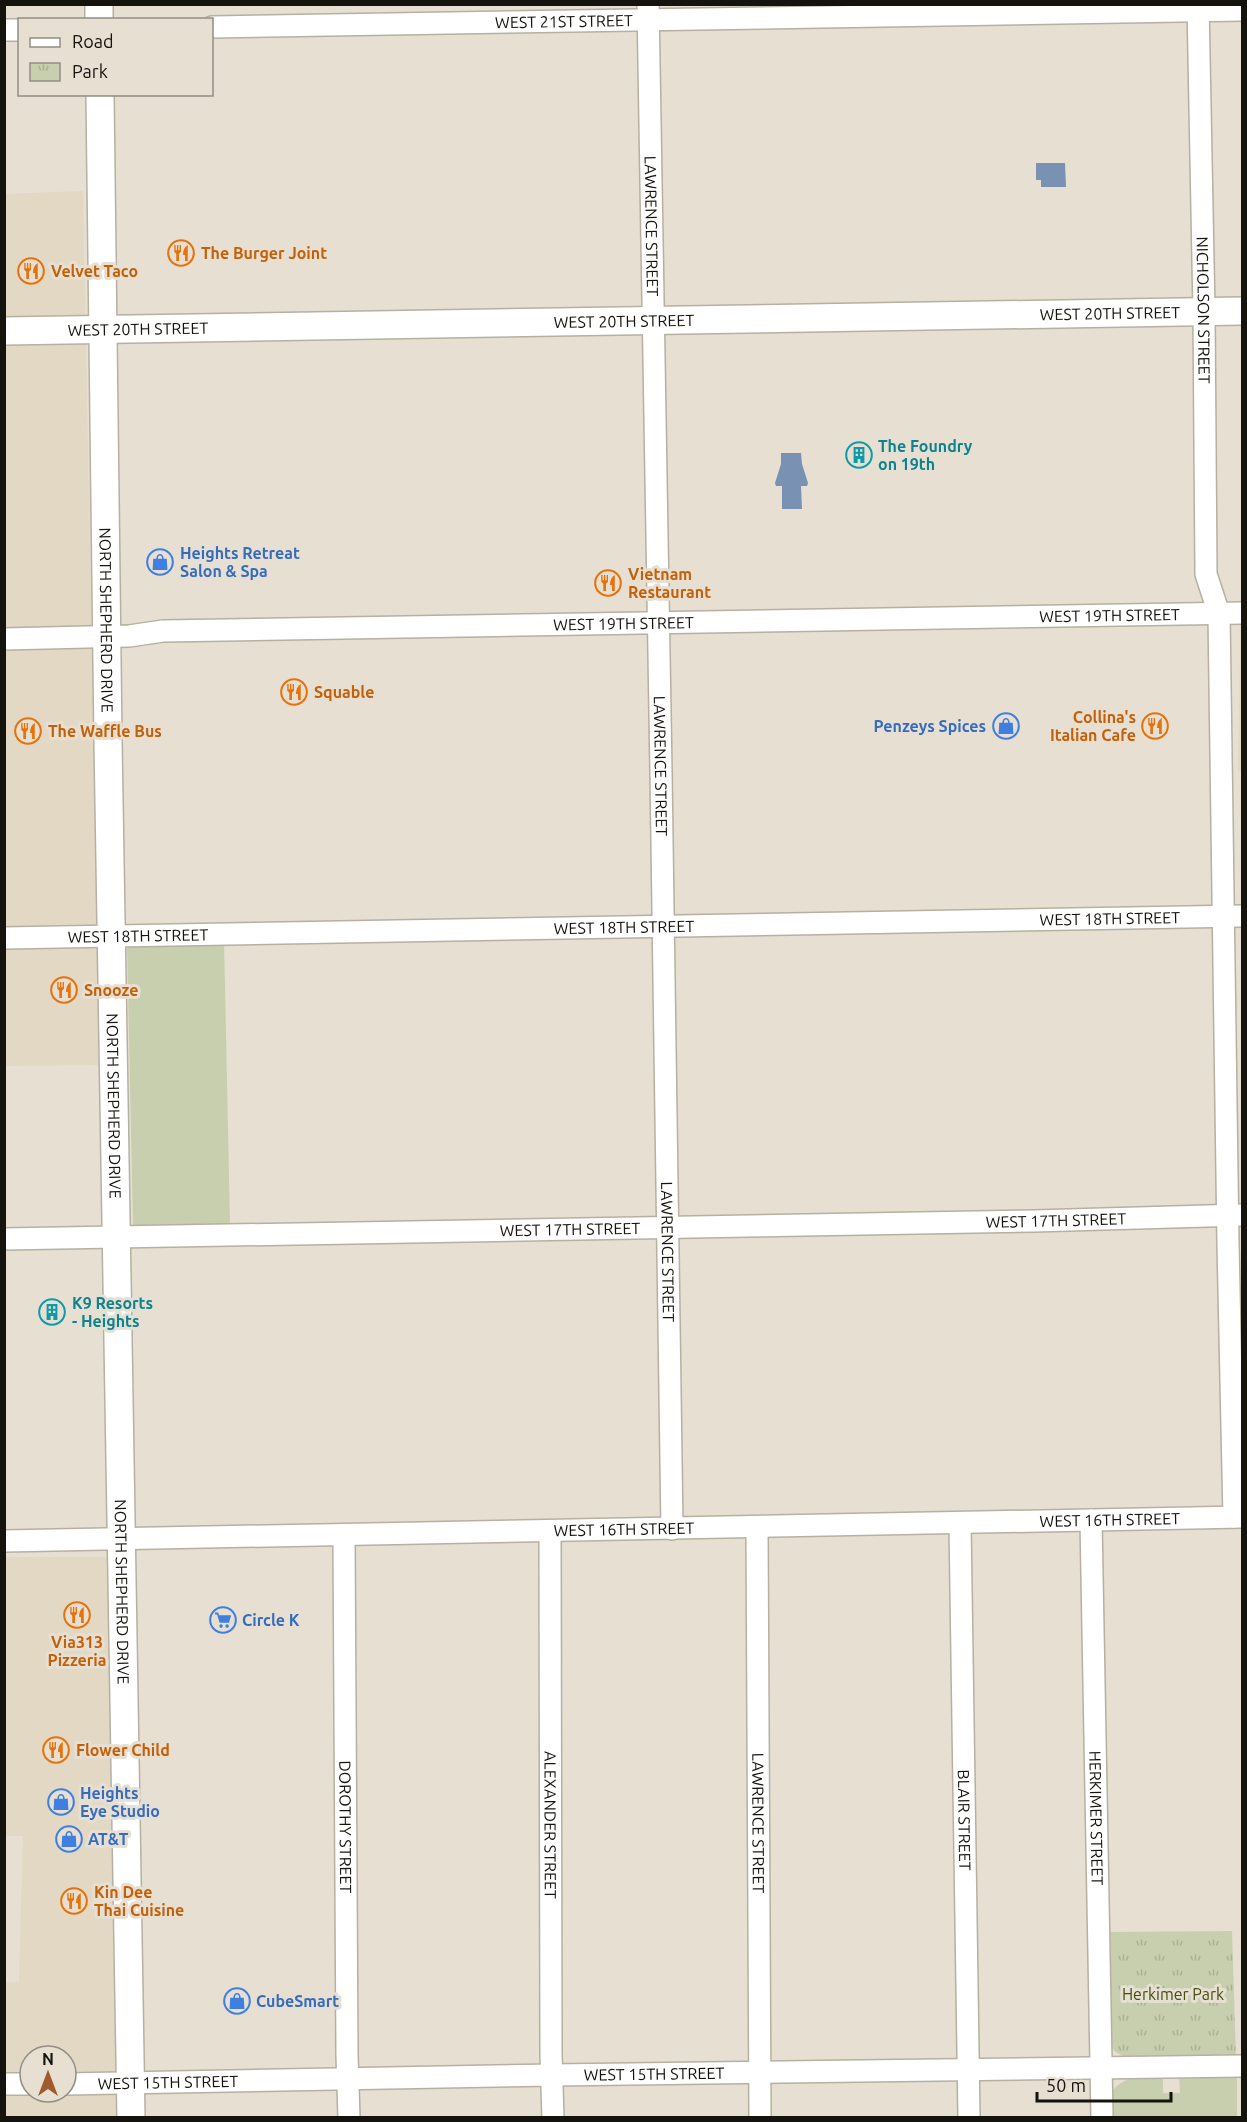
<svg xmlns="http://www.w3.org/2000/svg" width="1247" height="2122" viewBox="0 0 1247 2122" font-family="Ubuntu,sans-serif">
<defs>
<pattern id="park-tufts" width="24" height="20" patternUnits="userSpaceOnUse" patternTransform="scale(1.5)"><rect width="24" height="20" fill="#c8cfaf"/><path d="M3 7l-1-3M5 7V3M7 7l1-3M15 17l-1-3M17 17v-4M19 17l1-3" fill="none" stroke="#abb195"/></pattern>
</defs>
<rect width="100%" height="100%" fill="#e6dfd2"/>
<g fill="#e2d8c3" fill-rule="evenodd">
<path d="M 83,191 L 100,1065 L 5,1066 L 4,194 Z"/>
<path d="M 1242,543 L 1242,771 L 1238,771 Z"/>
<path d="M 5,1557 L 108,1557 L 116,2117 L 5,2117 L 4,1983 L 19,1982 L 23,1836 L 5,1836 ZM 30,2056 L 66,2056 L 66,2092 L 30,2092 Z"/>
</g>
<g fill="#c8cfaf">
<path d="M 224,940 L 230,1224 L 133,1226 L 127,942 Z"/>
<path d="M 1237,2074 L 1237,2117 L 1112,2117 L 1111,2093 C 1122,2076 1144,2075 1163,2075 L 1163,2093 L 1180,2093 L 1179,2075 Z"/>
</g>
<path fill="url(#park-tufts)" d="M 1232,1931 L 1236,2058 L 1131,2058 L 1123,2056 L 1114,2051 L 1111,2042 L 1110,1932 Z"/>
<g fill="#7991b2">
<path d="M 1036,163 L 1065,163 L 1066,187 L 1041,187 L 1041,180 L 1036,180 Z"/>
<path d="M 781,453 L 801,453 L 802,464 L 808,483 L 807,486 L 801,486 L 802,509 L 782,509 L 782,486 L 776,486 L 775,483 L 781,464 Z"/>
</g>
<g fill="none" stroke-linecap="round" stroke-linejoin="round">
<g stroke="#b6b0a3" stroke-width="24">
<g id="minor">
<path id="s1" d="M 648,4 L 661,772 L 672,1529"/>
<path id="s2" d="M 1198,4 L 1204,312 L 1206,574 L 1219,614 L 1228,1244 L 1234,1517"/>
<path id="s3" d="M 212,27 L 1242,10"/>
<path d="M 4,30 L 20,30"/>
<path id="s4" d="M 4,639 L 129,636 L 163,631 L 1242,613"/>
<path id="s5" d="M 4,938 L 1242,916"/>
<path id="s6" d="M 4,1239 L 1034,1221 L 1242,1215"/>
<path id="s7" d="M 1091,1520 L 1102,2118"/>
<path id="s8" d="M 960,1523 L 969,2118"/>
<path id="s9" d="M 757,1527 L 760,2118"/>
<path id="s10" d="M 550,1531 L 551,2054 L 553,2118"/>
<path id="s11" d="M 344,1536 L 347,2055 L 349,2118"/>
<path id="s12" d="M 4,1541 L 1242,1517"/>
<path d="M 4,2084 L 30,2084"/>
<path id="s13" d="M 66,2084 L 553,2075 L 1242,2066"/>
</g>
</g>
<g stroke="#b6b0a3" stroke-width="30">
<g id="major">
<path d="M 99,4 L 99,20"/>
<path id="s14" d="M 100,94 L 108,741 L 131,2118"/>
<path id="s15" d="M 4,331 L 1242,311"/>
</g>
</g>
<use href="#minor" stroke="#fff" stroke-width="21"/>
<use href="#major" stroke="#fff" stroke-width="27"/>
</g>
<defs>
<g id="restaurant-ring" transform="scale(1.35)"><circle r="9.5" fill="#e6dfd2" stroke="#e8710a" stroke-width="1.5"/><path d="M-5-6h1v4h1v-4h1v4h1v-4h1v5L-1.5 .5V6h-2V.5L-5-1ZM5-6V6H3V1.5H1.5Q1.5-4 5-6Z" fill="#e8710a"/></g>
<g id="building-ring" transform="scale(1.35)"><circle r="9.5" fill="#e6dfd2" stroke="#0f9aa8" stroke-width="1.5"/><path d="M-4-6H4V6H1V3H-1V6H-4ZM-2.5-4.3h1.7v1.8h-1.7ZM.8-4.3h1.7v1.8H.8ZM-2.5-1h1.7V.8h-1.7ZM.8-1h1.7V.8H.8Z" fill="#0f9aa8"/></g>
<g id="shop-ring" transform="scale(1.35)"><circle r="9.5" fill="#e6dfd2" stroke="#3f7fe0" stroke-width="1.5"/><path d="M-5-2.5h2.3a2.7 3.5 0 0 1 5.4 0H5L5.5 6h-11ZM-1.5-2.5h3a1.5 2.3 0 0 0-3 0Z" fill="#3f7fe0"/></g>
<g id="supermarket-ring" transform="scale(1.35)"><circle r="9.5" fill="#e6dfd2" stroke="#3f7fe0" stroke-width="1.5"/><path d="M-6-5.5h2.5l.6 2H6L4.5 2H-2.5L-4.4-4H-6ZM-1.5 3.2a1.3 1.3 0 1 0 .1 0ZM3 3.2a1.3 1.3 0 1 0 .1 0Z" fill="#3f7fe0"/></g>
</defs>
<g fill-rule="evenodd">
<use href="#restaurant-ring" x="181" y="253"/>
<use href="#restaurant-ring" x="31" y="271"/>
<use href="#building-ring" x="859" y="455"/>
<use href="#shop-ring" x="160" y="562"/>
<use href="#restaurant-ring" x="608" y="583"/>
<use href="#restaurant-ring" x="294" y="692"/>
<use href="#shop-ring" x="1006" y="726"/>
<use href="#restaurant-ring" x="1155" y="726"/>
<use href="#restaurant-ring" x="28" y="731"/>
<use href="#restaurant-ring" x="64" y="990"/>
<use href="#building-ring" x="52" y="1312"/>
<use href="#restaurant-ring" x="77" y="1615"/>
<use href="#supermarket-ring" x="223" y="1620"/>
<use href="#restaurant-ring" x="56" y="1750"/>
<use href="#shop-ring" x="61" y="1802"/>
<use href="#shop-ring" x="69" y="1839"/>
<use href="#restaurant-ring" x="74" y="1901"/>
<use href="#shop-ring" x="237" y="2001"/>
</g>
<g text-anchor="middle" stroke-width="6" stroke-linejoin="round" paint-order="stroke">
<g font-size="16" fill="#15130e" stroke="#e6dfd2">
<text dy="6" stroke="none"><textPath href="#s3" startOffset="352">WEST 21ST STREET</textPath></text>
<text dy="6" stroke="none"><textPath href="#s1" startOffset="222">LAWRENCE STREET</textPath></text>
<text dy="6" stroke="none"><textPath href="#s2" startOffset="306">NICHOLSON STREET</textPath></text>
<text dy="6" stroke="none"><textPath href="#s15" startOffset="1106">WEST 20TH STREET</textPath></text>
<text dy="6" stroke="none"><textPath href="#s15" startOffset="620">WEST 20TH STREET</textPath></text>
<text dy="6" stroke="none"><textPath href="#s15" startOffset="134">WEST 20TH STREET</textPath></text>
<text dy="6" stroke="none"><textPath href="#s4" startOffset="1106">WEST 19TH STREET</textPath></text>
<text dy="6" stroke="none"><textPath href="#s14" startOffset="526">NORTH SHEPHERD DRIVE</textPath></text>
<text dy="6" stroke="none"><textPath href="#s4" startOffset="620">WEST 19TH STREET</textPath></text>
<text dy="6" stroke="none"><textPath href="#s1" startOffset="762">LAWRENCE STREET</textPath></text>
<text dy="6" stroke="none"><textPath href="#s5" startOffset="1106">WEST 18TH STREET</textPath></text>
<text dy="6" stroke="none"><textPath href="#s5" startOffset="620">WEST 18TH STREET</textPath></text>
<text dy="6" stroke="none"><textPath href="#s5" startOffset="134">WEST 18TH STREET</textPath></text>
<text dy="6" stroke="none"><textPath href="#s14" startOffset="1012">NORTH SHEPHERD DRIVE</textPath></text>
<text dy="6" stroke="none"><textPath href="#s6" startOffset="1052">WEST 17TH STREET</textPath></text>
<text dy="6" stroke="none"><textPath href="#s6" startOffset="566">WEST 17TH STREET</textPath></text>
<text dy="6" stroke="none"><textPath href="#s1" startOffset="1248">LAWRENCE STREET</textPath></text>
<text dy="6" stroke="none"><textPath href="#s12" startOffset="1106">WEST 16TH STREET</textPath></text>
<text dy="6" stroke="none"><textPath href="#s12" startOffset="620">WEST 16TH STREET</textPath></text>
<text dy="6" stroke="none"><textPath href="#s14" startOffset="1498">NORTH SHEPHERD DRIVE</textPath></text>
<text dy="6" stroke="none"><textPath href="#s7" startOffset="298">HERKIMER STREET</textPath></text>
<text dy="6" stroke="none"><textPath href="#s8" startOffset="297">BLAIR STREET</textPath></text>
<text dy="6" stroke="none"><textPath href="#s9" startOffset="296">LAWRENCE STREET</textPath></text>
<text dy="6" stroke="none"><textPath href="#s10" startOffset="294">ALEXANDER STREET</textPath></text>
<text dy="6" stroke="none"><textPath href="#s11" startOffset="291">DOROTHY STREET</textPath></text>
<text dy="6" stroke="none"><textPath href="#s13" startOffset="588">WEST 15TH STREET</textPath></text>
<text dy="6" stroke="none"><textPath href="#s13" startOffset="102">WEST 15TH STREET</textPath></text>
</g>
<g font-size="16" font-weight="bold" fill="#c56008" stroke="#e6dfd2" text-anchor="start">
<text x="201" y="259">The Burger Joint</text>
<text x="51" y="277">Velvet Taco</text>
<text x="628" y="580">Vietnam<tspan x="628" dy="18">Restaurant</tspan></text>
<text x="314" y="698">Squable</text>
<text x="1136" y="723" text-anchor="end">Collina's<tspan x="1136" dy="18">Italian Cafe</tspan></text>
<text x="48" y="737">The Waffle Bus</text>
<text x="84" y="996">Snooze</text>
<text x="77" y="1648" text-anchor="middle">Via313<tspan x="77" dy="18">Pizzeria</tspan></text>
<text x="76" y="1756">Flower Child</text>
<text x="94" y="1898">Kin Dee<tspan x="94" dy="18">Thai Cuisine</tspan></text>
</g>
<g font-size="16" font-weight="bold" fill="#0d838f" stroke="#e6dfd2" text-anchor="start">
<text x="878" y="452">The Foundry<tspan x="878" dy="18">on 19th</tspan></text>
<text x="72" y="1309">K9 Resorts<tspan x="72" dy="18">- Heights</tspan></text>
</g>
<g font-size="16" font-weight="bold" fill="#366cbe" stroke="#e6dfd2" text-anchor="start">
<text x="180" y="559">Heights Retreat<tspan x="180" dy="18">Salon &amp; Spa</tspan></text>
<text x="986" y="732" text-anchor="end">Penzeys Spices</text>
<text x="242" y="1626">Circle K</text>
<text x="80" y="1799">Heights<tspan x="80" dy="18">Eye Studio</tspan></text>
<text x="88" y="1845">AT&amp;T</text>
<text x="256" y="2007">CubeSmart</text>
</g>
<g font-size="16" fill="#454f0d" stroke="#e6dfd2">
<text x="1173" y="2000">Herkimer Park</text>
</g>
</g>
<rect width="1247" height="2122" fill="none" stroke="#15130e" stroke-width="12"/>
<rect x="18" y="18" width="195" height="78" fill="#e6dfd2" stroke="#928d84" stroke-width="1.5"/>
<rect x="30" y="38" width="30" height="9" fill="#ffffff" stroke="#928d84" stroke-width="1.5"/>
<text x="72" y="48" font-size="18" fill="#15130e">Road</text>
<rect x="30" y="63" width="30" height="18" fill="url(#park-tufts)" stroke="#928d84" stroke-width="1.5"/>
<text x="72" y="78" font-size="18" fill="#15130e">Park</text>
<g transform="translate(48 2074)"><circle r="28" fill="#e6dfd2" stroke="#928d84" stroke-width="1.5"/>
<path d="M0-4.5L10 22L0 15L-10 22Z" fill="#9f5a2d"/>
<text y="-9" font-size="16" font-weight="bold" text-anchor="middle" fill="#15130e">N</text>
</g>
<path d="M1037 2092v9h134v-9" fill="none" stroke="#15130e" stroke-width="3"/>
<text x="1046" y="2092" font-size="18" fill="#15130e" stroke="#e6dfd2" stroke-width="4.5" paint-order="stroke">50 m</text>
</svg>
